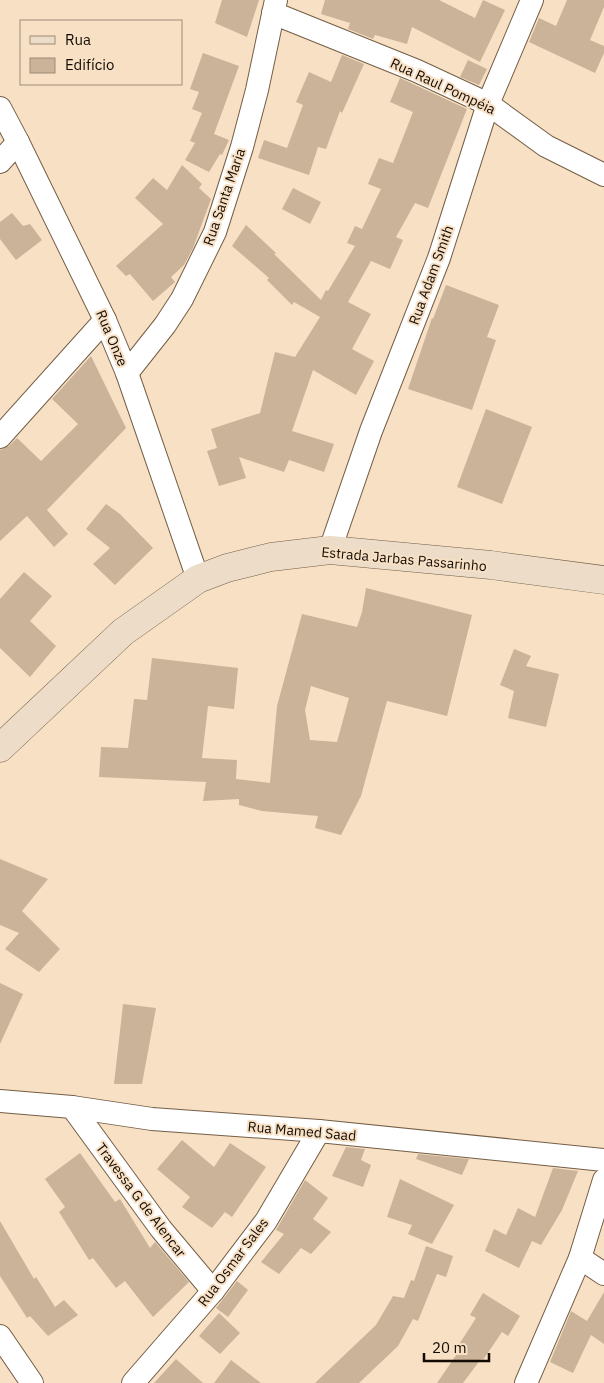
<svg xmlns="http://www.w3.org/2000/svg" width="604" height="1383" viewBox="0 0 604 1383" font-family="'IBM Plex Sans',sans-serif">
<rect width="100%" height="100%" fill="#f8e0c5"/>
<g fill="#cab398" fill-rule="evenodd">
<path d="M 222,0 L 259,0 L 247,37 L 215,23 Z"/>
<path d="M 325,0 L 439,0 L 475,18 L 483,0 L 505,10 L 480,62 L 412,27 L 407,44 L 375,35 L 373,39 L 348,29 L 350,23 L 321,14 Z"/>
<path d="M 567,0 L 604,0 L 604,7 L 590,40 L 604,46 L 604,53 L 595,73 L 529,42 L 539,18 L 556,26 Z"/>
<path d="M 203,53 L 239,66 L 214,134 L 229,140 L 222,155 L 220,154 L 209,172 L 185,160 L 195,143 L 190,141 L 202,113 L 192,109 L 199,92 L 190,89 Z"/>
<path d="M 342,55 L 364,64 L 342,113 L 340,111 L 326,149 L 318,147 L 309,175 L 258,158 L 264,140 L 287,148 L 303,105 L 296,102 L 309,72 L 331,82 Z"/>
<path d="M 468,60 L 487,69 L 479,85 L 460,77 Z"/>
<path d="M 400,78 L 467,109 L 428,208 L 415,203 L 396,237 L 403,240 L 390,269 L 371,261 L 348,302 L 371,314 L 352,349 L 374,361 L 356,395 L 313,370 L 292,431 L 334,444 L 324,472 L 289,460 L 284,472 L 239,457 L 246,478 L 219,486 L 207,451 L 217,448 L 211,429 L 260,413 L 275,352 L 295,357 L 320,317 L 294,302 L 292,305 L 267,280 L 269,278 L 232,246 L 246,225 L 276,253 L 274,254 L 321,300 L 326,290 L 328,291 L 355,246 L 347,243 L 355,226 L 362,229 L 381,189 L 368,184 L 379,158 L 393,163 L 413,112 L 390,102 Z"/>
<path d="M 182,165 L 202,184 L 199,188 L 211,199 L 193,248 L 184,265 L 171,277 L 175,282 L 153,301 L 130,274 L 126,276 L 116,266 L 163,224 L 135,198 L 153,178 L 167,190 Z"/>
<path d="M 293,188 L 321,202 L 310,224 L 282,209 Z"/>
<path d="M 12,213 L 23,226 L 30,224 L 42,240 L 16,260 L 0,239 L 0,222 Z"/>
<path d="M 446,285 L 499,305 L 487,337 L 496,340 L 472,410 L 408,389 L 432,318 L 433,319 Z"/>
<path d="M 91,356 L 126,428 L 47,510 L 68,534 L 54,547 L 27,516 L 0,541 L 0,450 L 9,446 L 17,438 L 41,461 L 78,424 L 52,399 Z"/>
<path d="M 486,409 L 532,427 L 502,504 L 457,487 Z"/>
<path d="M 106,504 L 120,514 L 153,548 L 115,585 L 93,564 L 110,548 L 86,529 Z"/>
<path d="M 24,572 L 52,596 L 30,621 L 56,646 L 30,677 L 0,648 L 0,599 Z"/>
<path d="M 366,588 L 472,615 L 447,716 L 387,701 L 361,796 L 341,835 L 315,828 L 318,816 L 262,811 L 239,805 L 239,799 L 203,801 L 206,782 L 99,777 L 101,747 L 128,748 L 134,699 L 147,700 L 152,658 L 238,668 L 234,709 L 208,706 L 202,758 L 237,760 L 236,779 L 270,783 L 277,706 L 302,614 L 357,627 L 362,612 ZM 311,686 L 349,698 L 337,742 L 310,740 L 305,710 Z"/>
<path d="M 514,649 L 531,656 L 526,666 L 559,674 L 546,727 L 508,718 L 514,691 L 500,685 Z"/>
<path d="M 0,859 L 48,879 L 22,911 L 60,949 L 39,972 L 5,949 L 19,933 L 0,925 Z"/>
<path d="M 0,983 L 23,994 L 0,1044 Z"/>
<path d="M 123,1004 L 156,1008 L 142,1084 L 114,1084 Z"/>
<path d="M 182,1140 L 214,1167 L 230,1143 L 266,1167 L 232,1217 L 225,1212 L 212,1228 L 182,1207 L 190,1197 L 157,1169 Z"/>
<path d="M 346,1147 L 365,1149 L 361,1160 L 371,1165 L 363,1187 L 332,1176 Z"/>
<path d="M 80,1153 L 115,1202 L 120,1199 L 150,1248 L 155,1242 L 189,1282 L 153,1317 L 125,1281 L 116,1288 L 93,1258 L 89,1260 L 59,1212 L 65,1207 L 45,1179 Z"/>
<path d="M 418,1154 L 469,1159 L 462,1175 L 416,1159 Z"/>
<path d="M 553,1168 L 578,1171 L 562,1210 L 541,1245 L 532,1241 L 519,1268 L 485,1251 L 494,1229 L 506,1235 L 518,1208 L 535,1217 Z"/>
<path d="M 400,1179 L 454,1205 L 432,1244 L 408,1234 L 412,1225 L 387,1217 Z"/>
<path d="M 305,1180 L 328,1198 L 313,1219 L 331,1232 L 311,1254 L 301,1248 L 279,1274 L 261,1262 L 284,1234 L 276,1230 Z"/>
<path d="M 0,1221 L 34,1279 L 36,1277 L 55,1307 L 64,1300 L 78,1315 L 48,1336 L 30,1316 L 27,1318 L 0,1276 Z"/>
<path d="M 426,1246 L 453,1256 L 446,1277 L 437,1274 L 418,1321 L 413,1319 L 398,1346 L 359,1383 L 315,1383 L 376,1325 L 393,1296 L 404,1298 L 411,1280 L 414,1281 Z"/>
<path d="M 237,1281 L 248,1290 L 228,1317 L 216,1308 Z"/>
<path d="M 604,1292 L 604,1344 L 591,1335 L 573,1373 L 550,1362 L 571,1311 L 587,1321 Z"/>
<path d="M 483,1293 L 520,1316 L 508,1336 L 502,1332 L 483,1360 L 481,1359 L 463,1383 L 437,1383 L 461,1348 L 458,1346 L 476,1318 L 470,1315 Z"/>
<path d="M 219,1313 L 240,1333 L 220,1354 L 199,1336 Z"/>
<path d="M 176,1359 L 203,1383 L 154,1383 Z"/>
<path d="M 231,1360 L 261,1383 L 214,1383 Z"/>
</g>
<g fill="none" stroke-linecap="round" stroke-linejoin="round">
<g stroke="#735e46" stroke-width="24">
<g id="street">
<path d="M 273,13 L 417,71 L 488,104 L 546,146 L 604,175"/>
<path d="M 0,108 L 18,142 L 105,320 L 127,373 L 198,579"/>
<path d="M 0,162 L 18,142"/>
<path d="M 127,373 L 165,325 L 182,299 L 215,232 L 242,147 L 257,90 L 276,0"/>
<path d="M 0,437 L 105,320"/>
<path d="M 330,550 L 371,431 L 439,258 L 488,104 L 532,0"/>
<path d="M 0,1101 L 72,1107 L 152,1119 L 319,1131 L 604,1160"/>
<path d="M 72,1107 L 161,1229 L 213,1291"/>
<path d="M 580,1258 L 604,1274"/>
<path d="M 0,1336 L 32,1383"/>
<path d="M 133,1383 L 213,1291 L 266,1221 L 319,1131"/>
<path d="M 526,1383 L 580,1258 L 604,1180"/>
</g>
</g>
<g stroke="#735e46" stroke-width="29">
<path id="secondary" d="M 0,748 L 123,632 L 198,579 L 227,568 L 271,557 L 330,550 L 491,565 L 604,580"/>
</g>
<use href="#street" stroke="#fff" stroke-width="22"/>
<use href="#secondary" stroke="#ecdcc8" stroke-width="28"/>
</g>
<g text-anchor="middle" stroke-width="4" stroke-linejoin="round" paint-order="stroke">
<g font-size="14" fill="#130b04" stroke="#f8e0c5">
<text transform="translate(443 86) rotate(25)" y="5">Rua Raul Pompéia</text>
<text transform="translate(224 197) rotate(-71)" y="5">Rua Santa Maria</text>
<text transform="translate(431 275) rotate(-70)" y="5">Rua Adam Smith</text>
<text transform="translate(112 338) rotate(67)" y="5">Rua Onze</text>
<text transform="translate(404 559) rotate(5)" y="5">Estrada Jarbas Passarinho</text>
<text transform="translate(302 1131) rotate(5)" y="5">Rua Mamed Saad</text>
<text transform="translate(141 1200) rotate(53)" y="5">Travessa G de Alencar</text>
<text transform="translate(233 1262) rotate(-53)" y="5">Rua Osmar Sales</text>
</g>
</g>
<rect x="20" y="20" width="162" height="65" fill="#f8e0c5" stroke="#9c8b78"/>
<rect x="30" y="36" width="25" height="8" fill="#ecdcc8" stroke="#9c8b78"/>
<text x="65" y="45" font-size="15" fill="#130b04">Rua</text>
<rect x="30" y="58" width="25" height="15" fill="#cab398" stroke="#9c8b78"/>
<text x="65" y="70" font-size="15" fill="#130b04">Edifício</text>
<path d="M424 1353v8h65v-8" fill="none" stroke="#130b04" stroke-width="2.5"/>
<text x="432" y="1353" font-size="15" fill="#130b04" stroke="#f8e0c5" stroke-width="4" paint-order="stroke">20 m</text>
</svg>
